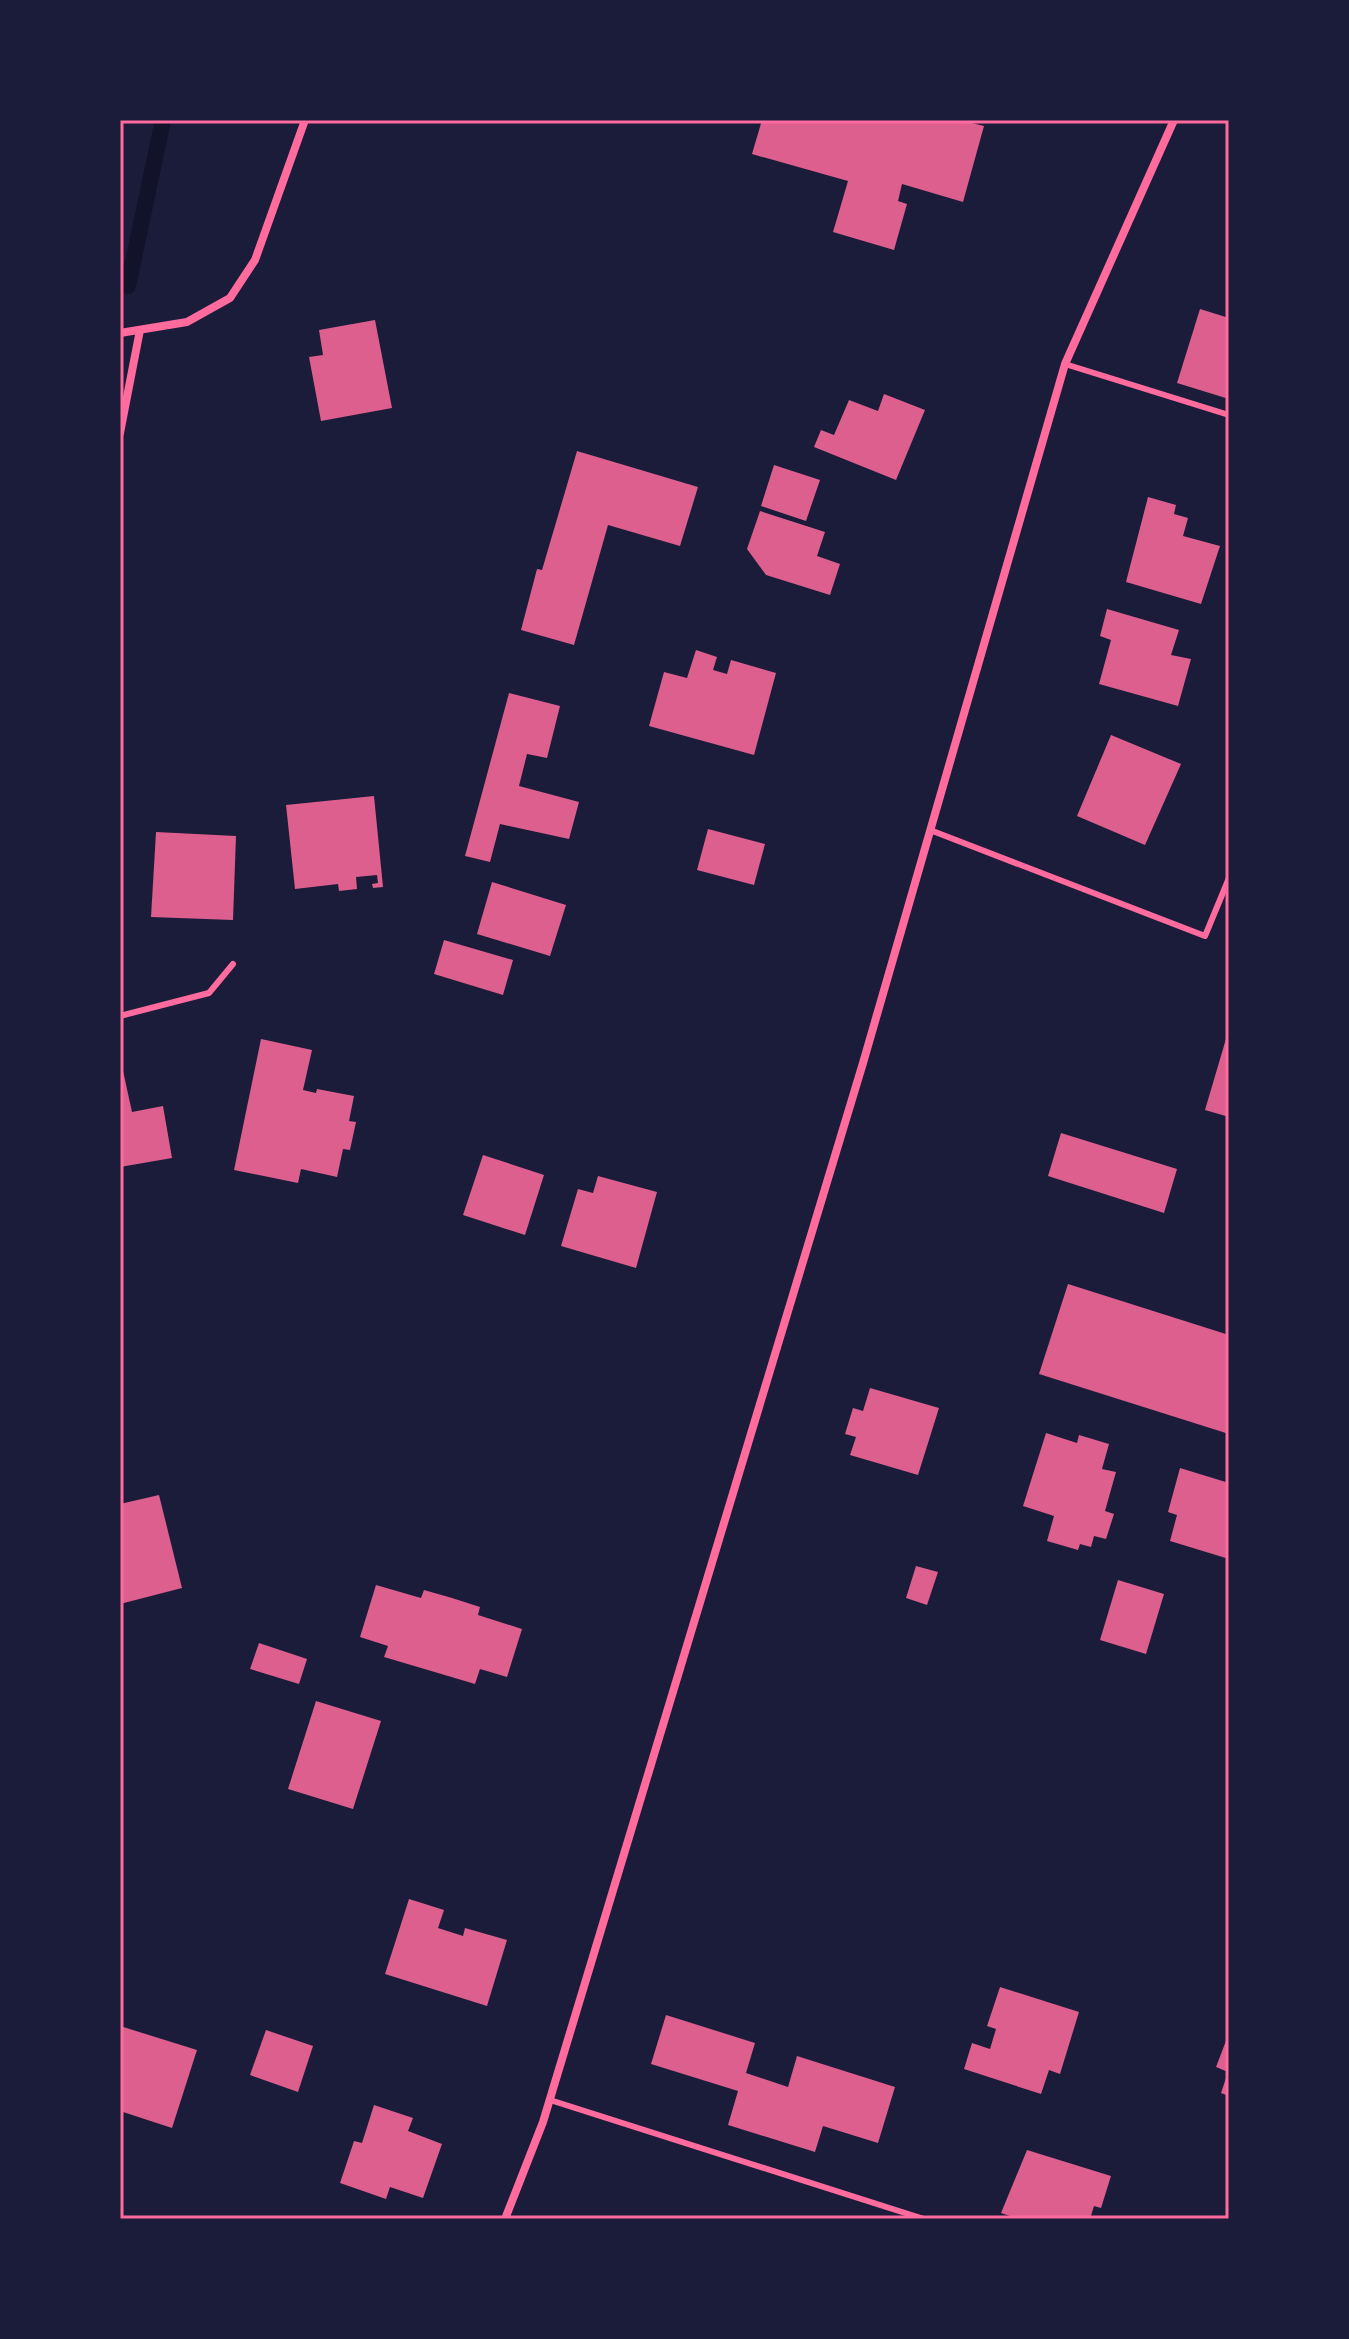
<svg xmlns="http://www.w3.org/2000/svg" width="1349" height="2339" viewBox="0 0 1349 2339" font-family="'Noto Sans',sans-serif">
<rect width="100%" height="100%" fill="#1b1b3a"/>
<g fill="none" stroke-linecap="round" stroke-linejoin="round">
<path stroke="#12122b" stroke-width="16" d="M 128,286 L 163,120"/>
</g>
<g fill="#dd5f8e">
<path d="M 762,120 L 960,120 L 984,126 L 963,202 L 902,184 L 898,201 L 907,204 L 894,250 L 833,232 L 848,181 L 752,154 Z"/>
<path d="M 1200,309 L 1229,318 L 1229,399 L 1177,383 Z"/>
<path d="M 375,320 L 392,408 L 321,421 L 309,357 L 323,355 L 319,330 Z"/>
<path d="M 884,394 L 925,410 L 896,480 L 814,447 L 821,430 L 834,435 L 849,400 L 878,411 Z"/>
<path d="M 577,451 L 698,487 L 680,546 L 608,525 L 574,645 L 521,630 L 537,569 L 542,570 Z"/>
<path d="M 774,465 L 820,480 L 806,521 L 761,506 Z"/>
<path d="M 1148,497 L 1176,505 L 1174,514 L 1188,518 L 1183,536 L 1220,546 L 1201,604 L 1126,582 Z"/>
<path d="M 760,511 L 825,532 L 817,556 L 840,564 L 830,595 L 766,575 L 747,549 Z"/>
<path d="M 1107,609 L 1179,630 L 1171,655 L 1191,659 L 1178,706 L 1099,684 L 1111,640 L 1100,636 Z"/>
<path d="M 696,650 L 717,657 L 713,670 L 727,674 L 731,660 L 776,673 L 754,755 L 649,726 L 664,672 L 687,678 Z"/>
<path d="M 509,693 L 560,706 L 547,758 L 527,754 L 519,786 L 579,802 L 569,839 L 500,824 L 490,862 L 465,856 Z"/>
<path d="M 1111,735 L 1181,764 L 1145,845 L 1077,816 Z"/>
<path d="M 374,796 L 383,887 L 373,888 L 372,884 L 378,883 L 377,875 L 356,877 L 357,889 L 339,891 L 338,884 L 295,889 L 286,805 Z"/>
<path d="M 708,829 L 765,844 L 754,885 L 697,870 Z"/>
<path d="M 156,832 L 236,836 L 233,920 L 151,917 Z"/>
<path d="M 492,882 L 566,905 L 550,956 L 477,934 Z"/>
<path d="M 444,940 L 513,960 L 503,995 L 434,974 Z"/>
<path d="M 1228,1032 L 1229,1032 L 1229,1117 L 1205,1110 Z"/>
<path d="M 261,1039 L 312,1050 L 303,1090 L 316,1093 L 317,1089 L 354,1096 L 349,1121 L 356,1122 L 350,1150 L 343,1149 L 337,1177 L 301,1169 L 298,1183 L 234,1170 Z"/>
<path d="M 120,1057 L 132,1112 L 163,1106 L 172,1158 L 120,1167 Z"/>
<path d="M 1061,1133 L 1177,1169 L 1164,1213 L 1048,1176 Z"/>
<path d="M 483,1155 L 544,1175 L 525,1235 L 463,1215 Z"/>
<path d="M 598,1176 L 657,1192 L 636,1268 L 561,1246 L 578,1189 L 593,1193 Z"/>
<path d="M 1068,1284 L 1229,1335 L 1229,1434 L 1039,1374 Z"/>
<path d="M 870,1388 L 939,1408 L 918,1475 L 850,1455 L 856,1437 L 845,1434 L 853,1408 L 863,1411 Z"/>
<path d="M 1046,1433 L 1077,1443 L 1079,1435 L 1109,1444 L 1102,1469 L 1116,1472 L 1105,1511 L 1114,1514 L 1106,1539 L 1094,1536 L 1091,1547 L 1080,1544 L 1078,1550 L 1047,1541 L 1054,1516 L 1023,1506 Z"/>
<path d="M 1180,1468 L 1229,1483 L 1229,1559 L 1170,1541 L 1177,1515 L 1168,1512 Z"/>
<path d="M 159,1495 L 182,1588 L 120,1604 L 120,1504 Z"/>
<path d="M 916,1566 L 938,1572 L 927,1605 L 906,1598 Z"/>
<path d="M 1118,1580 L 1164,1594 L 1146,1654 L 1100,1640 Z"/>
<path d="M 376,1585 L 421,1598 L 424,1590 L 452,1598 L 480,1607 L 478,1615 L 522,1629 L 507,1677 L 480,1669 L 475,1684 L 384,1657 L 388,1646 L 360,1637 Z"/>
<path d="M 259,1643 L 307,1659 L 299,1684 L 250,1669 Z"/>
<path d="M 316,1701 L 381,1721 L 353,1809 L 288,1789 Z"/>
<path d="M 409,1899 L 444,1910 L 438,1928 L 463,1936 L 465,1928 L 507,1940 L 487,2006 L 385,1974 Z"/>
<path d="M 1000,1987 L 1079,2012 L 1060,2074 L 1049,2070 L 1041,2094 L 964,2069 L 972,2043 L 990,2049 L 996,2029 L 987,2026 Z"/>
<path d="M 666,2015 L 755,2043 L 746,2073 L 788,2087 L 797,2056 L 895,2087 L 878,2143 L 823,2126 L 815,2152 L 728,2125 L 738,2091 L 651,2064 Z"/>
<path d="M 120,2026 L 197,2050 L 172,2128 L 120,2111 Z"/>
<path d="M 266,2030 L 313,2046 L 298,2092 L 250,2075 Z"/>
<path d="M 1229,2033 L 1229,2096 L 1221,2093 L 1228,2072 L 1216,2067 Z"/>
<path d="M 374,2105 L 413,2118 L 408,2131 L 442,2144 L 423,2198 L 390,2187 L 386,2199 L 340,2183 L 354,2141 L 362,2143 Z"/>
<path d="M 1027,2150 L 1111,2176 L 1101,2208 L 1094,2206 L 1090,2219 L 1019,2219 L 1001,2213 Z"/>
</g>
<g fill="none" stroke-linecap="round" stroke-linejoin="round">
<g stroke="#ff6b9d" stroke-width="6">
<path d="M 1065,364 L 1229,415"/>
<path d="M 930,830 L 1205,936 L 1229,878"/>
<path d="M 120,1016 L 209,993 L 233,964"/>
<path d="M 550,2100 L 924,2219"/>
</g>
<g stroke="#ff6b9d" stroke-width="8">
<path d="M 120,333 L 187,322 L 230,298 L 255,260 L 305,120"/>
<path d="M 120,433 L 140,330"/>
<path d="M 505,2219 L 543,2122 L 863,1063 L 1065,364 L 1174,120"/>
</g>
</g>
<rect width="1349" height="2339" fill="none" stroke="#1b1b3a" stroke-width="244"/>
<rect x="122" y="122" width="1105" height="2095" fill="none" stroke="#ff6b9d" stroke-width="3"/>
</svg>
